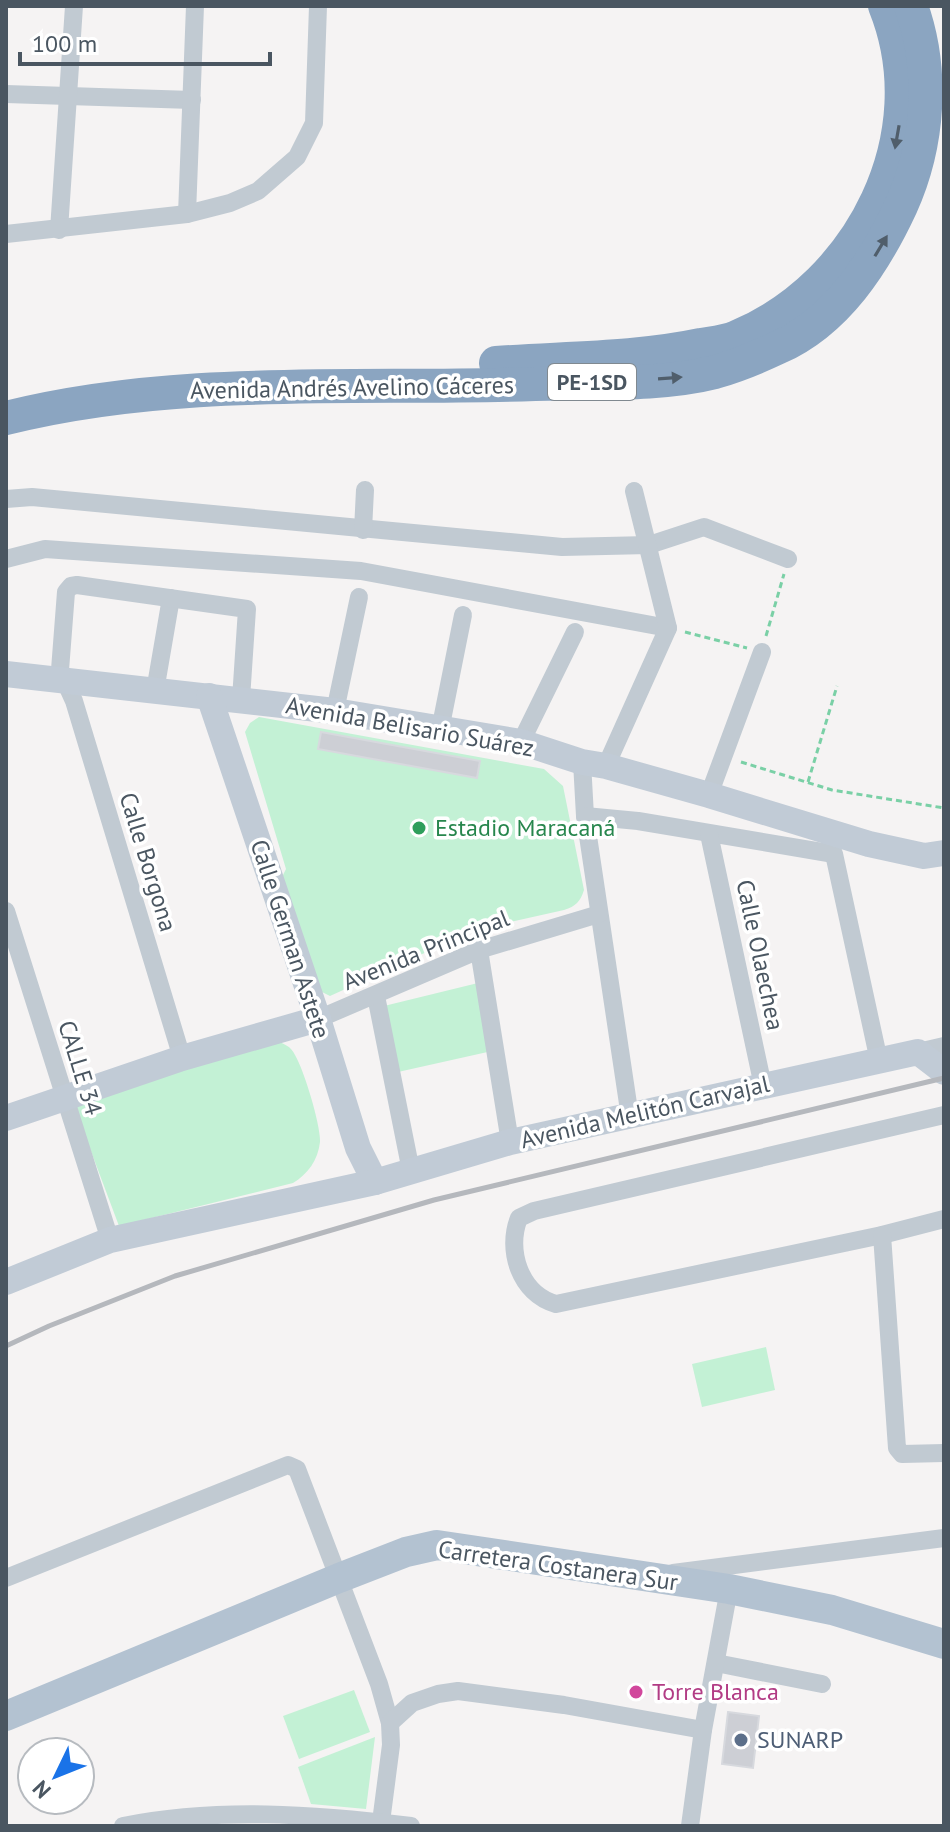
<svg xmlns="http://www.w3.org/2000/svg" width="950" height="1832" viewBox="0 0 950 1832" font-family="'PT Sans',sans-serif">
<rect width="100%" height="100%" fill="#f5f3f3"/>
<g fill="#c3f1d5">
<path d="M 259,717 L 544,769 L 563,786 L 584,890 C 580,902 576,906 564,910 L 475,930 L 330,996 L 318,990 L 282,877 L 286,869 L 245,732 L 250,723 Z"/>
<path d="M 478,983 L 492,1051 L 398,1072 L 384,1006 Z"/>
<path d="M 275,1040 C 284,1044 291,1046 295,1055 C 304,1070 321,1126 320,1142 C 318,1160 308,1174 293,1183 L 119,1226 L 74,1106 Z"/>
<path d="M 766,1347 L 775,1390 L 702,1407 L 692,1364 Z"/>
<path d="M 354,1690 L 370,1732 L 299,1759 L 283,1716 Z"/>
<path d="M 375,1737 L 366,1809 L 311,1804 L 298,1767 Z"/>
</g>
<g fill="#cdcfd5" stroke="#d7d9de" stroke-width="2">
<path d="M 321,732 L 480,761 L 477,778 L 318,749 Z"/>
<path d="M 728,1712 L 759,1716 L 753,1768 L 722,1764 Z"/>
</g>
<g fill="none" stroke-linecap="round" stroke-linejoin="round">
<g stroke="#7ad0a6" stroke-width="3" stroke-dasharray="6 4" stroke-linecap="butt">
<path d="M 685,632 L 747,648"/>
<path d="M 766,636 L 784,574"/>
<path d="M 741,762 L 832,790 L 944,808"/>
<path d="M 808,782 L 837,686"/>
</g>
<g stroke="#c1cad2" stroke-width="18">
<path d="M 6,94 L 192,100"/>
<path d="M 187,214 L 195,6"/>
<path d="M 59,230 L 74,6"/>
<path d="M 6,234 L 187,214 L 230,203 L 258,191 L 297,157 L 314,123 L 318,6"/>
<path d="M 6,499 L 32,497 L 562,547 L 649,545 L 704,527 L 788,559"/>
<path d="M 363,530 L 365,490"/>
<path d="M 6,559 L 45,549 L 361,571 L 668,628"/>
<path d="M 155,691 L 171,598"/>
<path d="M 335,711 L 359,597"/>
<path d="M 440,730 L 463,615"/>
<path d="M 521,742 L 575,632"/>
<path d="M 582,762 L 585,816 L 630,1117"/>
<path d="M 606,766 L 668,628 L 634,491"/>
<path d="M 709,795 L 762,652"/>
<path d="M 585,816 L 638,821 L 834,854 L 879,1061"/>
<path d="M 709,834 L 763,1086"/>
<path d="M 6,911 L 110,1240"/>
<path d="M 479,950 L 510,1142"/>
<path d="M 376,996 L 411,1171"/>
<path d="M 318,1019 L 479,950 L 599,914"/>
<path d="M 918,1052 L 944,1046"/>
<path d="M 182,1058 L 74,701 L 60,670 L 66,592 L 71,586 L 77,585 L 247,609 L 241,699"/>
<path d="M 944,1115 L 534,1211 L 519,1218 C 506,1250 520,1294 556,1304 L 882,1235 L 944,1219"/>
<path d="M 882,1235 L 897,1448 L 902,1454 L 944,1453"/>
<path d="M 673,1573 L 944,1538"/>
<path d="M 6,1578 L 288,1465 L 297,1469 L 379,1684 L 390,1723 L 391,1745 L 381,1822"/>
<path d="M 716,1663 L 822,1684"/>
<path d="M 390,1723 L 412,1703 L 438,1694 L 458,1691 L 564,1705 L 703,1730"/>
<path d="M 123,1826 C 217,1807 316,1814 411,1826"/>
<path d="M 690,1826 L 703,1730 L 729,1589"/>
</g>
<g stroke="#c1cbd6" stroke-width="26">
<path d="M 6,674 L 335,711 L 521,742 L 582,762 L 606,766 L 709,795 L 869,844 L 924,856 L 944,853"/>
<path d="M 209,696 L 318,1019 L 358,1148 L 375,1182"/>
<path d="M 6,1118 L 182,1058 L 318,1019"/>
<path d="M 6,1282 L 110,1240 L 375,1182 L 510,1142 L 918,1052 L 944,1072"/>
</g>
<path stroke="#b3c2d1" stroke-width="30" d="M 6,1716 L 339,1578 L 406,1552 L 437,1545 L 729,1589 L 832,1610 L 944,1644"/>
<g stroke="#8ba5c1" stroke-width="34">
<path d="M 496,363 C 564,358 635,359 701,345 C 713,343 726,342 737,337 C 862,284 937,135 885,6"/>
<path d="M 6,418 C 178,375 359,390 535,384 C 592,382 660,386 715,372 C 736,366 758,357 777,348 C 837,322 875,262 901,206 C 929,144 934,70 911,6"/>
</g>
<path stroke="#b5b8bd" stroke-width="5" d="M 6,1346 L 49,1326 L 175,1276 L 434,1200 L 944,1078"/>
</g>
<defs><path id="oneway-solid" d="M-6-.8H1V-3.2L6.5 0L1 3.2V.8H-6Z" transform="scale(2)"/></defs>
<g fill="#505e6b">
<use href="#oneway-solid" transform="translate(897 137) rotate(100)"/>
<use href="#oneway-solid" transform="translate(881 246) rotate(-59)"/>
<use href="#oneway-solid" transform="translate(670 378) rotate(-4)"/>
</g>
<circle fill="#2e9e5b" stroke="#fff" stroke-width="3" cx="419" cy="828" r="8"/>
<circle fill="#d1479c" stroke="#fff" stroke-width="3" cx="636" cy="1692" r="8"/>
<circle fill="#5c6f8a" stroke="#fff" stroke-width="3" cx="741" cy="1740" r="8"/>
<g text-anchor="middle" stroke-width="7" stroke-linejoin="round" paint-order="stroke">
<rect fill="#fff" stroke="#808990" stroke-width="2" x="548" y="364" width="88" height="36" rx="6"/>
<g font-size="22" font-weight="bold" fill="#4a5661">
<text x="592" y="390">PE-1SD</text>
</g>
<g font-size="24" fill="#4a5661" stroke="#fff">
<text transform="translate(352 388) rotate(-1)" y="8">Avenida Andrés Avelino Cáceres</text>
<text transform="translate(410 727) rotate(10)" y="8">Avenida Belisario Suárez</text>
<text transform="translate(148 862) rotate(73)" y="8">Calle Borgona</text>
<text transform="translate(290 939) rotate(72)" y="8">Calle German Astete</text>
<text transform="translate(426 950) rotate(-22)" y="8">Avenida Principal</text>
<text transform="translate(760 955) rotate(78)" y="8">Calle Olaechea</text>
<text transform="translate(80 1068) rotate(73)" y="8">CALLE 34</text>
<text transform="translate(645 1112) rotate(-13)" y="8">Avenida Melitón Carvajal</text>
<text transform="translate(558 1566) rotate(8)" y="8">Carretera Costanera Sur</text>
</g>
<g font-size="24" fill="#27864d" stroke="#fff" text-anchor="start">
<text x="435" y="836">Estadio Maracaná</text>
</g>
<g font-size="24" fill="#b23c85" stroke="#fff" text-anchor="start">
<text x="652" y="1700">Torre Blanca</text>
</g>
<g font-size="24" fill="#4e5e75" stroke="#fff" text-anchor="start">
<text x="757" y="1748">SUNARP</text>
</g>
</g>
<rect width="950" height="1832" fill="none" stroke="#4a5661" stroke-width="16"/>
<g transform="translate(56 1776) rotate(227)"><circle r="38" fill="#ffffff" stroke="#b7bbc0" stroke-width="2"/>
<path d="M0-6L14 30L0 20L-14 30Z" fill="#1a73e8"/>
<text y="-12" font-size="22" font-weight="bold" text-anchor="middle" fill="#4a5661">N</text>
</g>
<path d="M20 52v12h250v-12" fill="none" stroke="#4a5661" stroke-width="4"/>
<text x="32" y="52" font-size="24" fill="#4a5661" stroke="#ffffff" stroke-width="6" paint-order="stroke">100 m</text>
</svg>
